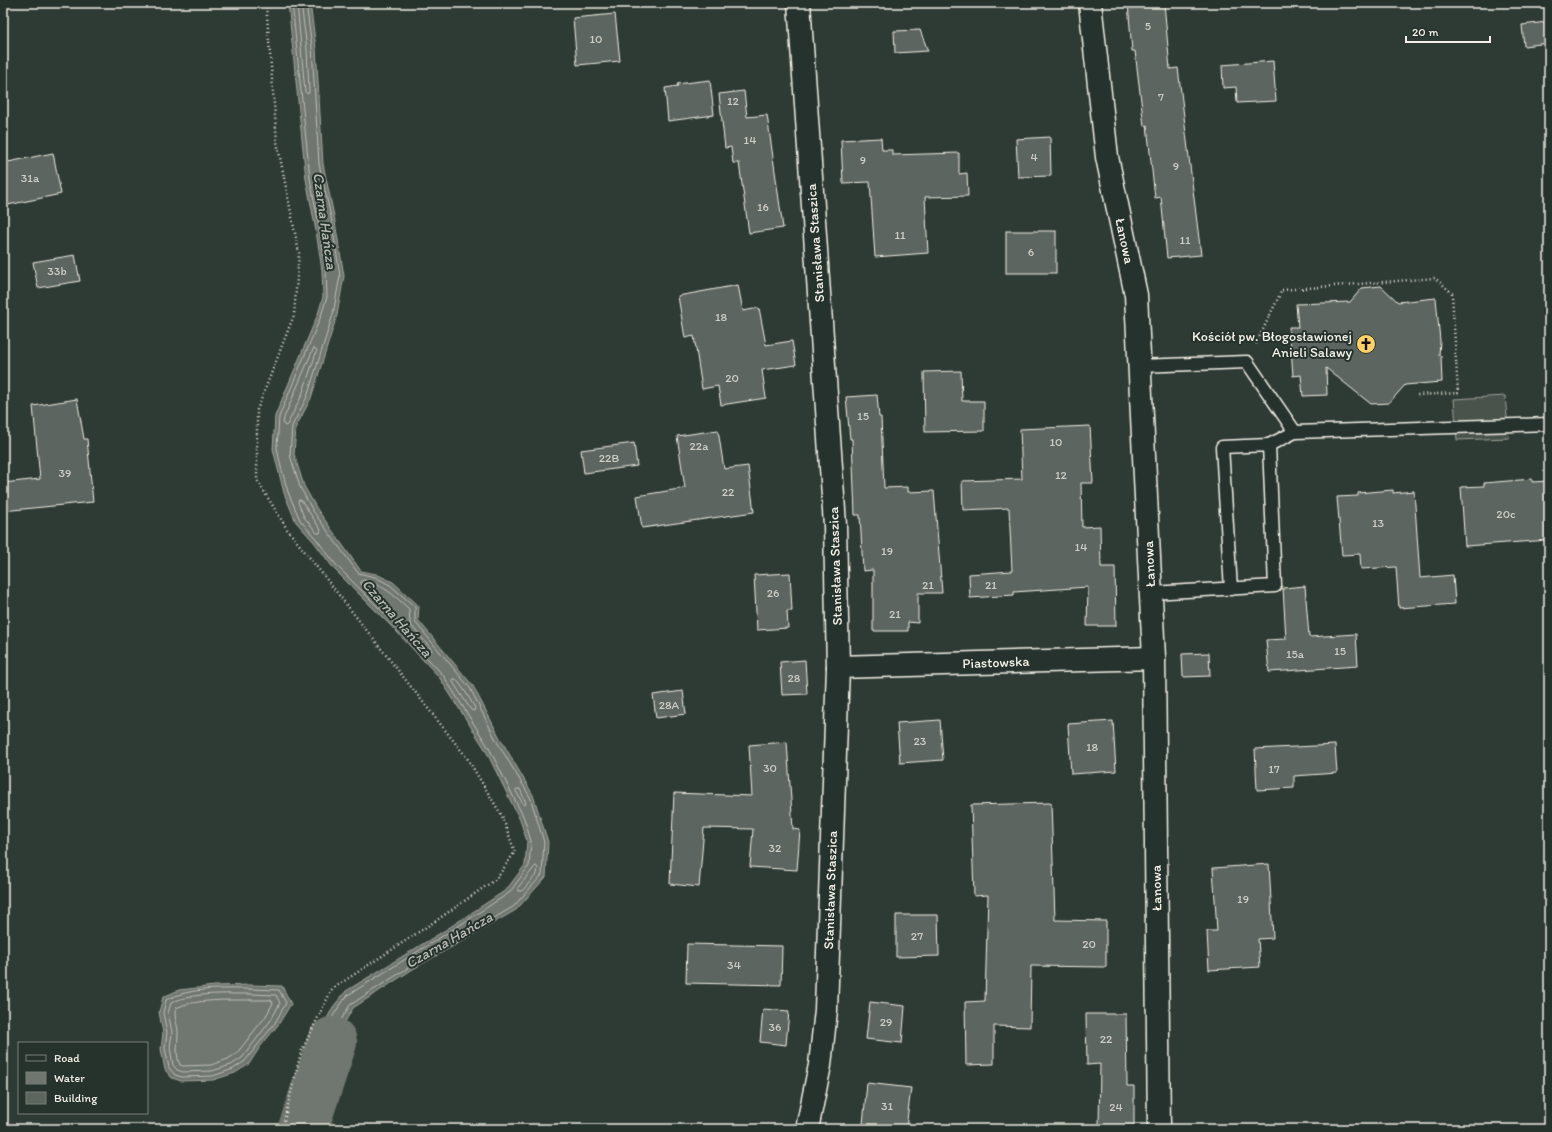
<svg xmlns="http://www.w3.org/2000/svg" width="1552" height="1132" viewBox="0 0 1552 1132" font-family="Itim,sans-serif">
<rect width="100%" height="100%" fill="#2e3b34"/>
<filter id="ink" filterUnits="userSpaceOnUse"><feTurbulence type="fractalNoise" baseFrequency=".025" numOctaves="2"/><feDisplacementMap in="SourceGraphic" scale="8" xChannelSelector="R" yChannelSelector="G"/><feConvolveMatrix kernelMatrix="1 2 1 2 8 2 1 2 1" color-interpolation-filters="sRGB"/></filter>
<g filter="url(#ink)">
<path fill="#48524c" stroke="#9ea29a" d="M 1505,396 L 1509,438 L 1457,440 L 1454,399 Z"/>
<g fill="#6f7770" stroke="#a4a8a0">
<path d="M 288,3 L 310,3 L 316,48 L 323,164 L 334,216 L 344,276 L 337,315 L 328,344 L 311,398 L 296,427 L 294,454 L 304,486 L 317,509 L 361,571 L 376,574 L 393,582 L 419,606 L 418,620 L 473,686 L 500,738 L 533,795 L 548,842 L 546,877 L 516,910 L 413,969 L 353,1008 L 339,1032 L 315,1105 L 296,1113 L 302,1081 L 318,1036 L 333,1007 L 346,991 L 447,929 L 506,890 L 525,865 L 527,841 L 520,820 L 485,749 L 439,677 L 396,631 L 334,569 L 314,542 L 296,522 L 284,493 L 273,449 L 275,416 L 318,314 L 323,297 L 322,270 L 316,231 L 306,179 Z"/>
<path d="M 250,985 L 282,986 L 291,1004 L 278,1025 L 260,1047 L 249,1064 L 235,1073 L 213,1080 L 181,1081 L 172,1078 L 165,1070 L 161,1049 L 163,1033 L 159,1012 L 163,997 L 179,990 L 215,986 Z"/>
</g>
<g fill="none" stroke-linecap="round" stroke-linejoin="round">
<g stroke="#bfc0b8" stroke-width="1">
<path d="M 292,3 L 310,178 L 320,231 L 326,270 L 327,297 L 321,316 L 279,417 L 277,448 L 281,467 L 288,492 L 300,520 L 317,540 L 337,566 L 399,628 L 443,675 L 489,748 L 524,818 L 531,841 L 529,866 L 509,893 L 449,932 L 348,995 C 323,1025 309,1064 302,1103 L 304,1105 L 312,1101 L 335,1030 L 350,1005 L 411,966 L 513,907 L 542,875 L 544,842 L 530,797 L 496,740 L 470,688 L 415,622 L 415,607 L 390,585 L 375,577 L 358,573 L 313,511 L 300,487 L 290,455 L 292,426 L 307,397 L 324,343 L 333,314 L 340,276 L 331,217 L 319,164 L 312,48 L 306,3"/>
<path d="M 297,3 L 305,92 L 308,94 L 309,92 L 307,49 L 301,3"/>
<path d="M 314,348 L 317,350 L 302,395 L 287,425 L 285,426 L 283,424 L 284,418 Z"/>
<path d="M 299,500 L 301,500 L 321,530 L 320,533 L 317,533 L 304,517 L 298,502 Z"/>
<path d="M 363,580 C 383,584 395,596 409,609 L 410,624 L 432,650 L 431,652 L 428,652 L 361,584 L 361,582 Z"/>
<path d="M 454,679 L 456,679 L 465,691 L 475,708 L 474,711 L 471,710 L 453,682 Z"/>
<path d="M 517,789 L 520,789 L 526,803 L 525,805 L 523,804 L 516,791 Z"/>
<path d="M 536,866 L 538,868 L 537,874 L 522,891 L 519,891 L 518,888 Z"/>
<path d="M 250,989 L 279,990 L 286,1003 L 275,1023 L 245,1061 L 233,1069 L 213,1076 L 182,1077 L 175,1075 L 169,1068 L 165,1048 L 167,1032 L 163,1013 L 166,1000 C 191,987 223,989 250,989 Z"/>
<path d="M 250,994 L 276,995 L 280,1003 L 271,1020 L 242,1058 L 231,1065 L 212,1071 L 183,1072 L 177,1070 L 173,1065 L 170,1048 L 172,1032 L 168,1013 L 171,1003 C 192,992 226,994 250,994 Z"/>
<path d="M 250,1000 L 271,1000 L 273,1003 L 266,1016 L 237,1053 L 228,1059 L 211,1065 L 183,1066 L 180,1065 C 175,1054 178,1044 178,1033 C 178,1024 173,1016 176,1008 C 194,999 230,1000 250,1000 Z"/>
</g>
<path stroke="#6f7770" stroke-width="50" d="M 303,1129 L 332,1042"/>
</g>
<g fill="#5c655e" stroke="#f4f1e8">
<path d="M 1128,3 L 1164,3 L 1170,69 L 1178,68 L 1201,255 L 1167,258 L 1161,197 L 1155,198 L 1147,125 L 1144,126 L 1135,51 L 1132,51 Z"/>
<path d="M 615,14 L 620,61 L 577,65 L 573,18 Z"/>
<path d="M 1547,22 L 1549,43 L 1524,46 L 1522,25 Z"/>
<path d="M 920,30 L 928,51 L 895,53 L 894,31 Z"/>
<path d="M 1273,61 L 1276,101 L 1237,103 L 1236,87 L 1223,88 L 1222,65 Z"/>
<path d="M 710,80 L 714,115 L 668,121 L 665,88 L 678,86 L 677,84 Z"/>
<path d="M 744,91 L 747,117 L 767,115 L 783,228 L 749,233 L 739,163 L 733,163 L 731,147 L 725,148 L 719,94 Z"/>
<path d="M 1050,137 L 1051,176 L 1018,177 L 1016,139 Z"/>
<path d="M 881,138 L 882,150 L 892,150 L 892,155 L 959,153 L 959,174 L 967,173 L 968,196 L 925,197 L 928,253 L 875,257 L 870,182 L 843,183 L 841,140 Z"/>
<path d="M 53,153 L 61,194 L 3,206 L 3,163 Z"/>
<rect x="1006" y="231" width="50" height="42"/>
<path d="M 75,255 L 80,281 L 38,288 L 33,262 Z"/>
<path d="M 738,285 L 743,311 L 759,308 L 766,345 L 792,341 L 796,365 L 762,370 L 766,398 L 721,405 L 718,386 L 702,389 L 694,336 L 685,338 L 678,296 Z"/>
<path d="M 1381,286 L 1398,302 L 1436,298 L 1440,341 L 1439,355 L 1441,356 L 1442,382 L 1405,385 L 1389,403 L 1371,404 L 1326,368 L 1327,395 L 1303,396 L 1301,375 L 1293,376 L 1291,347 L 1289,327 L 1298,327 L 1296,304 L 1350,302 L 1362,288 Z"/>
<path d="M 961,371 L 962,401 L 984,401 L 984,431 L 925,432 L 924,372 Z"/>
<path d="M 877,395 L 879,417 L 881,417 L 884,488 L 908,487 L 908,492 L 934,491 L 942,593 L 918,593 L 918,623 L 908,622 L 908,631 L 873,631 L 873,570 L 863,571 L 860,515 L 855,515 L 852,439 L 850,439 L 846,397 Z"/>
<path d="M 77,399 L 84,439 L 87,439 L 93,502 L 3,511 L 3,483 L 40,479 L 33,406 Z"/>
<path d="M 1090,426 L 1093,483 L 1081,483 L 1082,527 L 1100,526 L 1101,567 L 1115,567 L 1116,626 L 1087,626 L 1088,587 L 1014,592 L 1014,595 L 970,598 L 969,574 L 1012,571 L 1009,508 L 963,510 L 962,481 L 1022,479 L 1020,429 Z"/>
<path d="M 718,430 L 724,469 L 748,466 L 754,512 L 642,528 L 637,496 L 685,488 L 677,436 Z"/>
<path d="M 634,443 L 637,466 L 584,473 L 581,450 Z"/>
<path d="M 1532,479 L 1532,482 L 1549,481 L 1549,540 L 1465,546 L 1461,487 L 1484,486 L 1484,483 Z"/>
<path d="M 1393,490 L 1393,493 L 1414,491 L 1420,578 L 1453,575 L 1455,604 L 1399,608 L 1396,567 L 1361,569 L 1360,554 L 1342,555 L 1337,497 L 1358,496 L 1358,493 Z"/>
<path d="M 790,573 L 792,611 L 787,611 L 788,628 L 757,630 L 754,575 Z"/>
<path d="M 1305,586 L 1309,637 L 1356,634 L 1358,666 L 1269,672 L 1266,640 L 1286,639 L 1283,588 Z"/>
<path d="M 1209,653 L 1210,676 L 1183,677 L 1182,654 Z"/>
<path d="M 805,660 L 807,694 L 782,695 L 780,662 Z"/>
<path d="M 683,691 L 686,714 L 656,718 L 653,695 Z"/>
<path d="M 940,720 L 943,760 L 900,763 L 897,723 Z"/>
<path d="M 1113,721 L 1116,771 L 1071,774 L 1068,724 Z"/>
<path d="M 787,742 L 793,829 L 800,830 L 797,870 L 750,867 L 753,829 L 704,828 L 699,887 L 670,884 L 674,793 L 752,796 L 749,745 Z"/>
<path d="M 1335,745 L 1337,773 L 1294,776 L 1294,788 L 1257,790 L 1255,749 Z"/>
<path d="M 1051,803 L 1055,920 L 1106,921 L 1106,967 L 1031,966 L 1030,1027 L 994,1026 L 994,1064 L 966,1065 L 965,1002 L 985,1001 L 988,895 L 974,896 L 971,805 Z"/>
<path d="M 1269,864 L 1273,938 L 1258,939 L 1260,967 L 1209,970 L 1207,931 L 1217,931 L 1213,868 Z"/>
<path d="M 896,915 L 938,915 L 939,956 L 896,957 Z"/>
<path d="M 687,944 L 782,946 L 781,985 L 686,983 Z"/>
<path d="M 870,1002 L 905,1006 L 902,1043 L 866,1039 Z"/>
<path d="M 763,1009 L 789,1011 L 786,1045 L 760,1042 Z"/>
<path d="M 1086,1014 L 1126,1014 L 1127,1086 L 1134,1086 L 1134,1128 L 1099,1128 L 1100,1064 L 1087,1065 Z"/>
<path d="M 867,1083 L 911,1088 L 906,1128 L 863,1124 Z"/>
</g>
<g fill="none" stroke-linecap="round" stroke-linejoin="round">
<g stroke="#f4f1e8" stroke-width="15">
<g id="service">
<path d="M 1139,366 L 1247,362 L 1295,432"/>
<path d="M 1269,445 L 1295,432 L 1549,424"/>
<path d="M 1151,593 L 1275,586 L 1269,445 L 1222,447 L 1231,589"/>
</g>
</g>
<g stroke="#f4f1e8" stroke-width="25">
<g id="minor">
<path d="M 799,3 L 835,525 L 838,667 L 826,1010 L 820,1065 L 807,1129"/>
<path d="M 1090,3 L 1107,157 L 1136,295 L 1154,658 L 1159,1129"/>
<path d="M 838,667 L 1154,658"/>
</g>
</g>
<g stroke="#f4f1e8" stroke-width="2.5" stroke-dasharray="1 3" stroke-linecap="butt">
<path d="M 266,3 L 277,142 L 299,253 L 294,315 L 257,410 L 257,480 L 287,529 L 467,758 L 502,816 L 515,852 L 496,879 L 437,920 L 332,989 L 301,1052 L 282,1129"/>
<path d="M 1256,344 L 1282,290 L 1435,278 L 1452,293 L 1458,393 L 1417,395"/>
</g>
<use href="#service" stroke="#26332d" stroke-width="12"/>
<use href="#minor" stroke="#26332d" stroke-width="22"/>
</g>
</g>
<defs>
<g id="church-disc" transform="scale(1)"><circle r="9.5" fill="#ffd166" stroke="#26332d"/><path d="M-1.2-6h2.4v3.5h3.3v2.4h-3.3V6h-2.4V-.1h-3.3v-2.4h3.3Z" fill="#111"/></g>
</defs>
<g fill-rule="evenodd">
<use href="#church-disc" x="1366" y="344"/>
</g>
<g text-anchor="middle" stroke-width="4" stroke-linejoin="round" paint-order="stroke">
<g font-size="12" fill="#cecec6">
<text x="1148" y="30">5</text>
<text x="596" y="43">10</text>
<text x="1161" y="101">7</text>
<text x="733" y="105">12</text>
<text x="750" y="144">14</text>
<text x="1034" y="161">4</text>
<text x="863" y="164">9</text>
<text x="1176" y="170">9</text>
<text x="30" y="182">31a</text>
<text x="763" y="211">16</text>
<text x="900" y="239">11</text>
<text x="1185" y="244">11</text>
<text x="1031" y="256">6</text>
<text x="57" y="275">33b</text>
<text x="721" y="321">18</text>
<text x="732" y="382">20</text>
<text x="863" y="420">15</text>
<text x="1056" y="446">10</text>
<text x="699" y="450">22a</text>
<text x="609" y="462">22B</text>
<text x="65" y="477">39</text>
<text x="1061" y="479">12</text>
<text x="728" y="496">22</text>
<text x="1506" y="518">20c</text>
<text x="1378" y="527">13</text>
<text x="1081" y="551">14</text>
<text x="887" y="555">19</text>
<text x="928" y="589">21</text>
<text x="991" y="589">21</text>
<text x="773" y="597">26</text>
<text x="895" y="618">21</text>
<text x="1340" y="655">15</text>
<text x="1295" y="658">15a</text>
<text x="794" y="682">28</text>
<text x="669" y="709">28A</text>
<text x="920" y="745">23</text>
<text x="1092" y="751">18</text>
<text x="770" y="772">30</text>
<text x="1274" y="773">17</text>
<text x="775" y="852">32</text>
<text x="1243" y="903">19</text>
<text x="917" y="940">27</text>
<text x="1089" y="948">20</text>
<text x="734" y="969">34</text>
<text x="886" y="1026">29</text>
<text x="775" y="1031">36</text>
<text x="1106" y="1043">22</text>
<text x="887" y="1110">31</text>
<text x="1116" y="1111">24</text>
</g>
<g font-size="14" fill="#f4f1e8" stroke="#26332d">
<text transform="translate(1125 241) rotate(78)" y="5">Łanowa</text>
<text transform="translate(815 243) rotate(-94)" y="5">Stanisława Staszica</text>
<text transform="translate(1149 564) rotate(-93)" y="5">Łanowa</text>
<text transform="translate(835 566) rotate(-92)" y="5">Stanisława Staszica</text>
<text transform="translate(996 662) rotate(-2)" y="5">Piastowska</text>
<text transform="translate(1156 888) rotate(-91)" y="5">Łanowa</text>
<text transform="translate(830 890) rotate(-88)" y="5">Stanisława Staszica</text>
</g>
<g font-size="14" fill="#f4f1e8" stroke="#26332d" text-anchor="end">
<text x="1352" y="341">Kościół pw. Błogosławionej<tspan x="1352" dy="16">Anieli Salawy</tspan></text>
</g>
<g font-size="15" font-style="italic" fill="#b8bab2" stroke="#26332d">
<text transform="translate(325 221) rotate(82)" y="5">Czarna Hańcza</text>
<text transform="translate(397 618) rotate(49)" y="5">Czarna Hańcza</text>
<text transform="translate(449 940) rotate(-30)" y="5">Czarna Hańcza</text>
</g>
</g>
<rect width="1552" height="1132" fill="none" stroke="#26332d" stroke-width="16"/>
<rect x="8" y="8" width="1536" height="1116" fill="none" stroke="#f4f1e8" stroke-width="1.5" filter="url(#ink)"/>
<rect x="18" y="1042" width="130" height="72" fill="#26332d" stroke="#787f78"/>
<rect x="26" y="1055" width="20" height="6" fill="#26332d" stroke="#787f78"/>
<text x="54" y="1062" font-size="12" fill="#f4f1e8">Road</text>
<rect x="26" y="1072" width="20" height="12" fill="#6f7770" stroke="#787f78"/>
<text x="54" y="1082" font-size="12" fill="#f4f1e8">Water</text>
<rect x="26" y="1092" width="20" height="12" fill="#5c655e" stroke="#787f78"/>
<text x="54" y="1102" font-size="12" fill="#f4f1e8">Building</text>
<path d="M1406 36v6h84v-6" fill="none" stroke="#f4f1e8" stroke-width="2"/>
<text x="1412" y="36" font-size="12" fill="#f4f1e8" stroke="#26332d" stroke-width="3" paint-order="stroke">20 m</text>
</svg>
